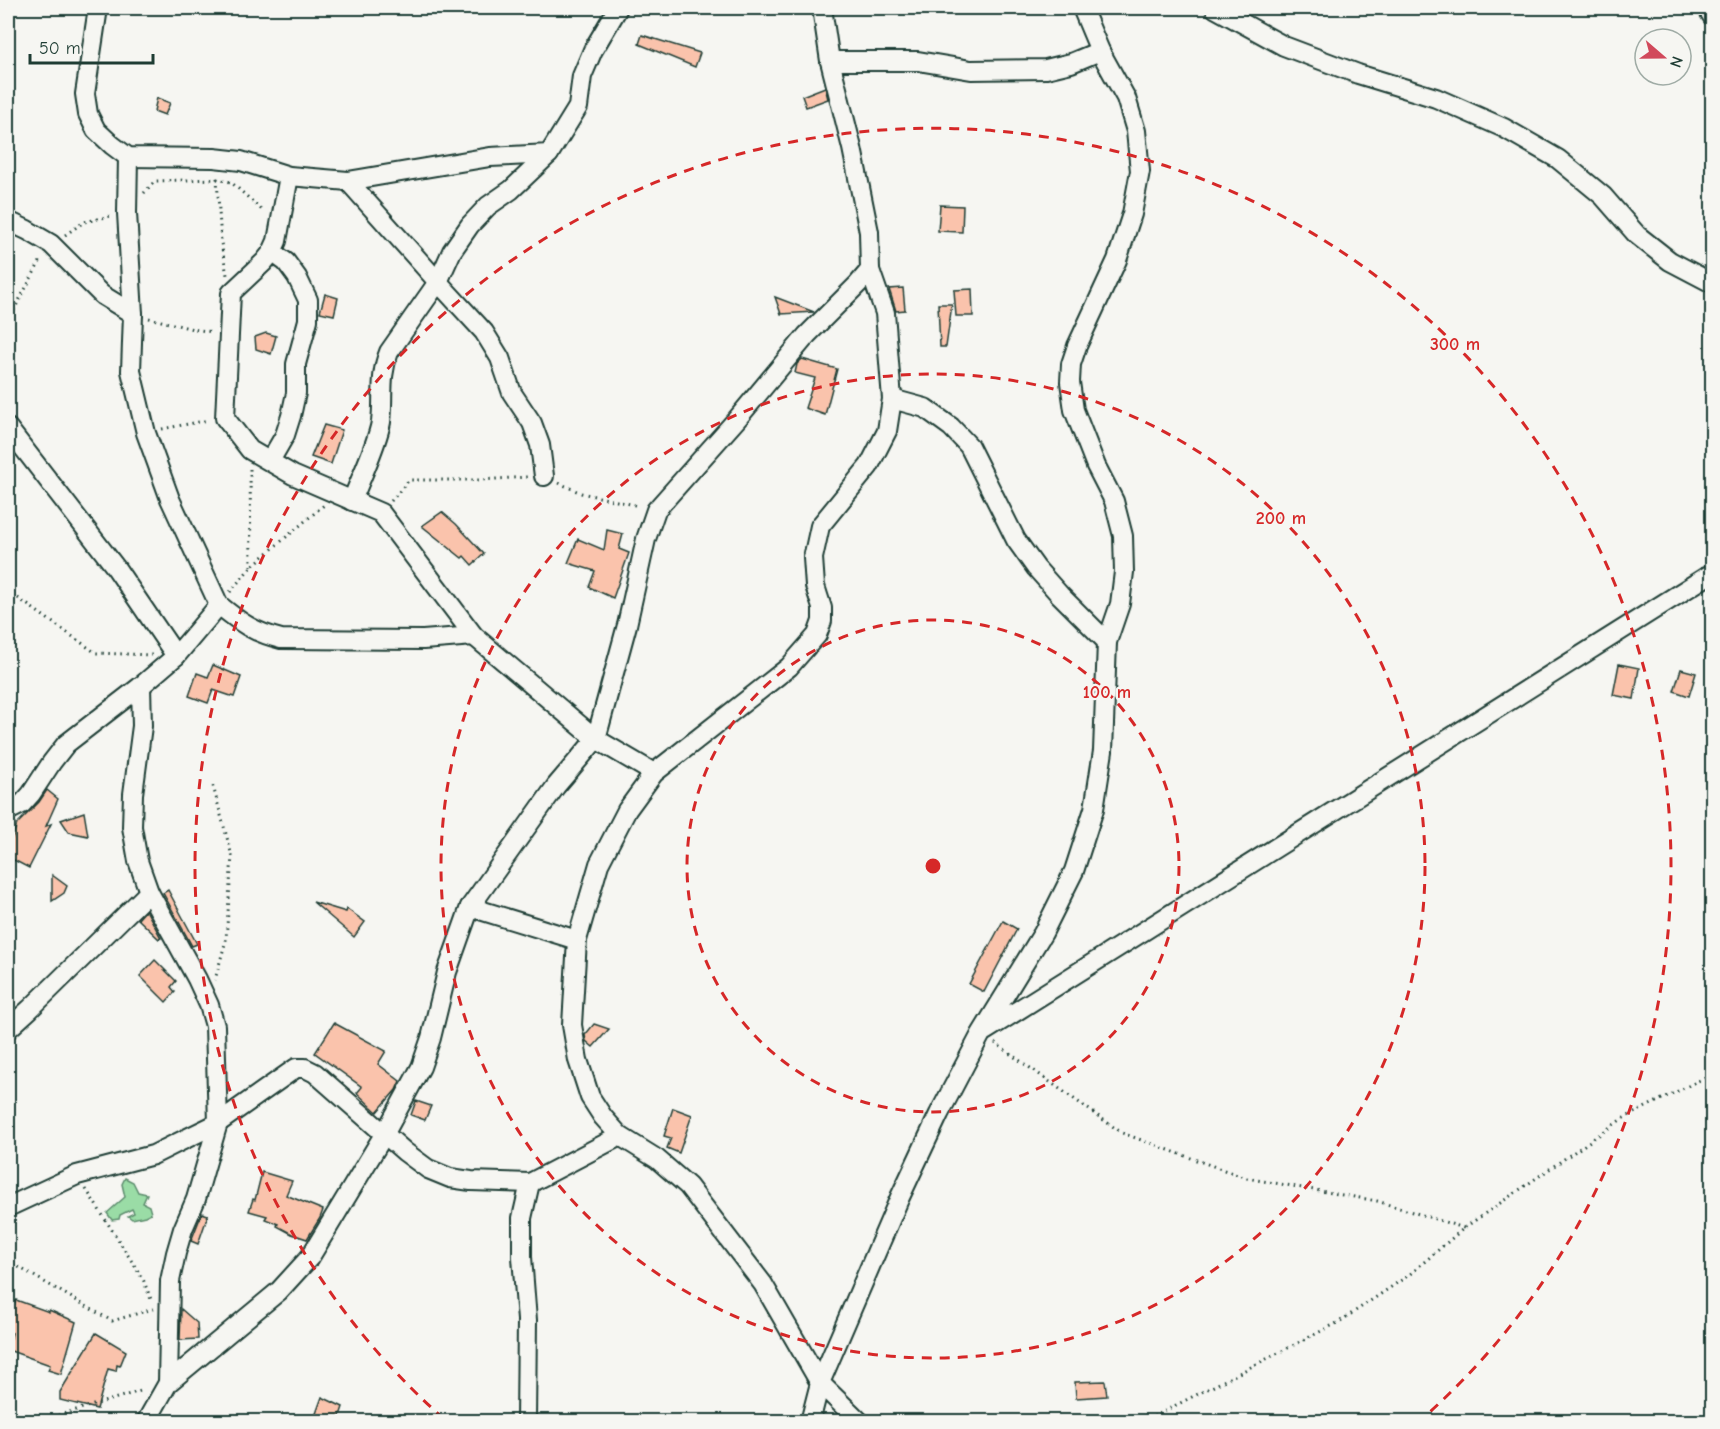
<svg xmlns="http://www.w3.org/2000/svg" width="1720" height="1429" viewBox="0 0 1720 1429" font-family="'Comic Neue',sans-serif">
<rect width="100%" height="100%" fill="#f6f6f2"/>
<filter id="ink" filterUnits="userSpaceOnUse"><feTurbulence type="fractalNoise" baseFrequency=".0167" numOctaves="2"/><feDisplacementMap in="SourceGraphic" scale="12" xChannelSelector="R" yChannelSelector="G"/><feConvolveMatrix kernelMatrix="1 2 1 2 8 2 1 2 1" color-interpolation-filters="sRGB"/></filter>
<g filter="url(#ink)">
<path fill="#9adca6" stroke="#5c8c6d" stroke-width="1.5" d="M 125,1178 L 133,1182 L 138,1192 L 147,1194 L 143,1203 L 149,1206 L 151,1213 L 145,1216 L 132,1219 L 128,1216 L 134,1213 L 132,1209 L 120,1215 L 119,1219 L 112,1220 L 107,1213 L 125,1197 L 122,1184 Z"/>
<g fill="#fac3ac" stroke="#1f3d34" stroke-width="1.5">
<path d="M 642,35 L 700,53 L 695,67 L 639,44 Z"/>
<path d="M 825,87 L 828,99 L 806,107 L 802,96 Z"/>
<path d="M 157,98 L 170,103 L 165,115 L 154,111 Z"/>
<path d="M 940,205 L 963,206 L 962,232 L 938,231 Z"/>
<path d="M 903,288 L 905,310 L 896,311 L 889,289 Z"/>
<path d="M 972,289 L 973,316 L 956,316 L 954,290 Z"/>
<path d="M 325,294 L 338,298 L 334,315 L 320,312 Z"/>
<path d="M 775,297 L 814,312 L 781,314 Z"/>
<path d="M 938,304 L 952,304 L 946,347 L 940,347 Z"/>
<path d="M 266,333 L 276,336 L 271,354 L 256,349 L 255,337 Z"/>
<path d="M 802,359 L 837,369 L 825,415 L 805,408 L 815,378 L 795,373 L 797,364 Z"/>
<path d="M 324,425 L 342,430 L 331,464 L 311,457 Z"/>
<path d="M 442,512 L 456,524 L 484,554 L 472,565 L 464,556 L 462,558 L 422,526 Z"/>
<path d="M 607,530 L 623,534 L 619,549 L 629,553 L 613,598 L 589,587 L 595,571 L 568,563 L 578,539 L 604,550 Z"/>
<path d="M 1619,664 L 1639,668 L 1634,699 L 1613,695 Z"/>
<path d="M 213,665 L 241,677 L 234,697 L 213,690 L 208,703 L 189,696 L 197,673 L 208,677 Z"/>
<path d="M 1681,669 L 1696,673 L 1689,696 L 1674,691 Z"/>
<path d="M 47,790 L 58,799 L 46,826 L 51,824 L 29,868 L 8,857 L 8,849 L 17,824 L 39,802 Z"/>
<path d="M 84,812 L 88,836 L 69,832 L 61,820 Z"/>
<path d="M 52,875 L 67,886 L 64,893 L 52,901 Z"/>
<path d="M 168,890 L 197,944 L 192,946 L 163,893 Z"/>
<path d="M 313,902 L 346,912 L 347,909 L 365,922 L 354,937 Z"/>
<path d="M 146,910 L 161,938 L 159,939 L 138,919 Z"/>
<path d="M 1003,921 L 1017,929 L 984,992 L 969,984 Z"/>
<path d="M 155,960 L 176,981 L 171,987 L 175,992 L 166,1002 L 140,976 Z"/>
<path d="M 334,1023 L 386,1051 L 378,1064 L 400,1081 L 396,1090 L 377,1112 L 357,1093 L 362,1087 L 315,1053 Z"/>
<path d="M 594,1024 L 609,1029 L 593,1047 L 586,1041 L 585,1035 Z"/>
<path d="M 416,1101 L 431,1106 L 425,1120 L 411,1115 Z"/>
<path d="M 673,1108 L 692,1115 L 679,1153 L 667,1148 L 671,1138 L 664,1136 Z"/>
<path d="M 262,1172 L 292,1181 L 286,1195 L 323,1210 L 320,1218 L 307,1239 L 292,1234 L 277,1226 L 278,1224 L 265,1219 L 267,1216 L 249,1211 L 253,1199 L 255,1200 Z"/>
<path d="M 202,1213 L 208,1215 L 198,1244 L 191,1241 Z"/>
<path d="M 16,1300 L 49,1312 L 49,1310 L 76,1322 L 61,1374 L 48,1370 L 50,1365 L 8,1350 L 12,1333 L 8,1331 L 8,1323 Z"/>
<path d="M 181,1309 L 197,1323 L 198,1339 L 180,1340 Z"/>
<path d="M 96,1333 L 126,1351 L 120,1366 L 117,1365 L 116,1371 L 108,1369 L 97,1409 L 60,1400 L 60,1392 Z"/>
<path d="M 1105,1381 L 1107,1396 L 1076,1398 L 1075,1382 Z"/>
<path d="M 322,1397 L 343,1407 L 338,1422 L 313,1422 Z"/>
</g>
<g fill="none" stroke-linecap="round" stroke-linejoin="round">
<g stroke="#1f3d34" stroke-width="22">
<g id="street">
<path d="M 98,8 L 85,94 L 88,114 L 96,130 L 112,145 L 128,157 L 214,158 L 241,161 L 289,176 L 348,181 L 490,157 L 549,154 L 578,107 L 582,76 L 593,50 L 618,8"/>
<path d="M 1215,8 L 1284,46 L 1358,74 L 1436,98 L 1504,128 L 1558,159 L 1603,196 L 1637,235 L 1670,261 L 1712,283"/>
<path d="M 1707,8 L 1712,16"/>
<path d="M 830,61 L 918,61 L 971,70 L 1046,69 L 1071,63 L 1100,51"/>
<path d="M 289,176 L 277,241 L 272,252 L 264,262 L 231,293 L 225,418 L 250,450 L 293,475 L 381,513 L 474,636 L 596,739 L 654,773"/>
<path d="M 348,181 L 438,282 L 484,332 L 500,358 L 512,393 L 532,423 L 540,445 L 544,476"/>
<path d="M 8,221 L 27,230 L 51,244 L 102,295 L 133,314"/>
<path d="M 892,399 L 925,408 L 951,427 L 969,446 L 1016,540 L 1036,568 L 1060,595 L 1107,642"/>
<path d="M 8,428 L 116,568 L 176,656"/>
<path d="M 270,461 L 285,435 L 291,416 L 296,393 L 296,364 L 308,320 L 308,300 L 297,277 L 286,262 L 272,252"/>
<path d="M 352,501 C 360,479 377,445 381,422 C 384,397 379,377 389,352 L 438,282 L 452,251 L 470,225 L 488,206 L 511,190 L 549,154"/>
<path d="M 219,605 C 241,623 253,632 281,639 L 423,640 L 474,636"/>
<path d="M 141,686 L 142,726 L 133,794 L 132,827 L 138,861 L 149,892 L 197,979 L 209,1005 L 215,1026 L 218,1123 L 196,1199 L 183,1229 L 176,1253 L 170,1281 L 168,1383"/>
<path d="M 8,811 L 22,804 L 31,794 L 52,762 L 66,744 L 141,686 L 176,656 L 219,605 L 170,499 L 146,433 L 131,371 L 133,314 L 127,213 L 128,157"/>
<path d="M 470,907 L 577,940 L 572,1025 L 578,1060 L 590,1097 L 603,1117 L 620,1136 L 657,1159 L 688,1186 L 763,1284 L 820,1383 L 810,1422"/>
<path d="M 577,940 L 599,864 L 627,810 L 654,773 L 789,667 L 817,635 L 822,621 L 822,608 L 815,586 L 813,558 L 820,526 L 869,466 L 887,431 L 892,399 L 885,313 L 870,270"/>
<path d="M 8,1029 L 30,1009 L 149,892"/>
<path d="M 985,1031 L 1712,573"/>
<path d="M 8,1207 L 77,1175 L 153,1155 L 173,1145 L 218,1123 L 296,1068 L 305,1068 L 315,1073 L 405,1152 L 428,1169 L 450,1178 L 471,1181 L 530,1183 L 620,1136"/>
<path d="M 146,1422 L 168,1383 L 279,1291 L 310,1257 L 385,1133 L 421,1067 L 431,1038 L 447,972 L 470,907 L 556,786 L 596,739 L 627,625 L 646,539 L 656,510 L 737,419 L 807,335 L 858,284 L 870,270 L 869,232 L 852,148 L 830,61 L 822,8"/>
<path d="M 526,1422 L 527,1320 L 522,1257 L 522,1218 L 530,1183"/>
<path d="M 860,1422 L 820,1383 L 900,1197 L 939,1114 L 981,1034 L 1043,933 L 1074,871 L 1094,809 L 1103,751 L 1107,642 L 1120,604 L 1124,572 L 1123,536 L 1114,501 L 1096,466 L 1074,410 L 1070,382 L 1071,364 L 1077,346 L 1117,260 L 1132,214 L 1140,171 L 1136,131 L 1126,98 L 1100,51 L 1082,8"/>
</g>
</g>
<g stroke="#1f3d34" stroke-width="3" stroke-dasharray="1.5 4.5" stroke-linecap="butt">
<path d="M 217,178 L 221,243 L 227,275"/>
<path d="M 144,193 L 155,181 L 217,179 L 231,182 L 264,212"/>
<path d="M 65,235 L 84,222 L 111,216"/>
<path d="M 149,318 L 193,329 L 213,332"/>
<path d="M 8,321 L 42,258"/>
<path d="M 162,429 L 209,420"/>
<path d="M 250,469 L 251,567"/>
<path d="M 559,483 L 581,493 L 639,506"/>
<path d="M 391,501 L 409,480 L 481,480 L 527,477"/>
<path d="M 8,591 L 96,653 L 153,655"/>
<path d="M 230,592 L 251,567 L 324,505"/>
<path d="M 213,786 L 232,856 L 226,940 L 215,980"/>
<path d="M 995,1043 L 1122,1133 L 1246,1178 L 1377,1201 L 1464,1228"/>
<path d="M 86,1189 L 143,1279 L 152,1302"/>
<path d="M 8,1261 L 112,1321 L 153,1309"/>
<path d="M 8,1417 L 18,1422"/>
<path d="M 48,1422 L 59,1415 L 144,1390"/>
<path d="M 1143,1422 L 1339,1322 L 1409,1275 L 1464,1228 L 1622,1119 L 1712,1074"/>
</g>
<use href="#street" stroke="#f6f6f2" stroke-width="18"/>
</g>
</g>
<g fill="none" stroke="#d62828" stroke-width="3" stroke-dasharray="10 8">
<circle cx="933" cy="866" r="246"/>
<circle cx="933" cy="866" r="492"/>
<path d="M444 1419A738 738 0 1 1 1422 1419"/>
</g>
<circle cx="933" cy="866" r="9" fill="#d62828" stroke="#f6f6f2" stroke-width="3"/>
<g font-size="18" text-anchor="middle" font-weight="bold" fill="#d62828" stroke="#f6f6f2" stroke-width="4.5" stroke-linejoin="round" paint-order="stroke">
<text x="1455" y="350">300 m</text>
<text x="1281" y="524">200 m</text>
<text x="1107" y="698">100 m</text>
</g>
<rect width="1720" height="1429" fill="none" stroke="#f6f6f2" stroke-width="30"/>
<rect x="15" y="15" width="1690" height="1399" fill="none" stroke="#1f3d34" stroke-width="2" filter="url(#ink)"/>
<g transform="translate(1663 57) rotate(110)"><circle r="28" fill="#f6f6f2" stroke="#a0aca6" stroke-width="1.5"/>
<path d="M0-4.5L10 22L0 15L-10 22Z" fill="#d1495b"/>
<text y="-9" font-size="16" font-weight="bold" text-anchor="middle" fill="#1f3d34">N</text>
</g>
<path d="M30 54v9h123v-9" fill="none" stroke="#1f3d34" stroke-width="3"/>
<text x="39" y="54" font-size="18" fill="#1f3d34" stroke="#f6f6f2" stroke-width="4.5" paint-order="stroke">50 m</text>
</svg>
